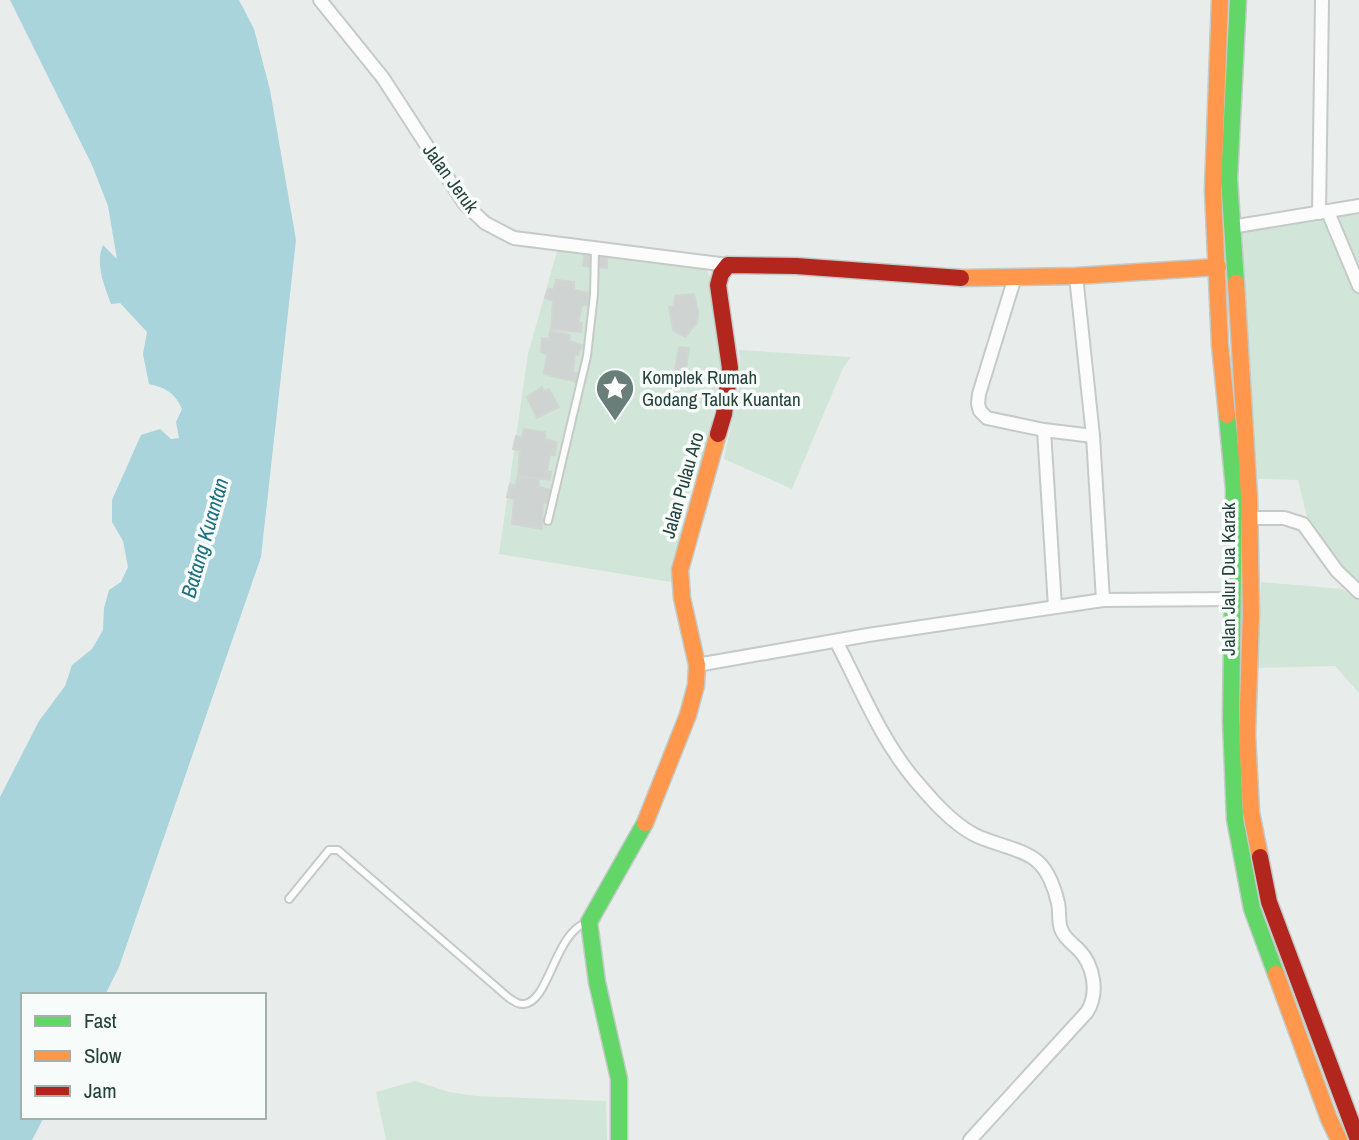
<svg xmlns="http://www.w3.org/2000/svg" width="1359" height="1140" viewBox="0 0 1359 1140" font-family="'Archivo Narrow',sans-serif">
<rect width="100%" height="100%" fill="#e8edeb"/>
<g fill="#d1e6d8">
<path d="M 1359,199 L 1359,588 L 1358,588 L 1309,525 L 1298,480 L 1258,479 L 1238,222 L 1276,212 Z"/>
<path d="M 557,251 L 705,267 L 713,282 L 722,368 L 708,443 L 687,498 L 671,582 L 499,554 L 528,354 Z"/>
<path d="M 739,350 L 851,357 L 843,368 L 792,489 L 724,459 L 741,378 Z"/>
<path d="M 1261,582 L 1342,589 L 1359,600 L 1359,693 L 1335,666 L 1257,668 Z"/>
<path d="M 415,1081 L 449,1092 L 476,1096 L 606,1101 L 607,1140 L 386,1140 L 376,1092 Z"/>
</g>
<path fill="#a9d4db" d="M 10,0 L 239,0 L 254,29 L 270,90 L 296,240 L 261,557 L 119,967 L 105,995 L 23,995 L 23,1117 L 44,1117 L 32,1140 L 0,1140 L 0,797 L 39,721 L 65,686 L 72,665 L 92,649 L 103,630 L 104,608 L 109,590 L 121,582 L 128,567 L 123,541 L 112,522 L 112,500 L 141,435 L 160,429 L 171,439 L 179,438 L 176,422 L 182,409 C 175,393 166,388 149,384 L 143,354 L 147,332 L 120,303 L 111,304 C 104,285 95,264 103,245 L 117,259 L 108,206 L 92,165 Z"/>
<g fill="#cfd4d2" stroke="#d1d6d4" stroke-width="2">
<path d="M 584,255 L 607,257 L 607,268 L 583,266 Z"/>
<path d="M 556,280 L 574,282 L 574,290 L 588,293 L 587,305 L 582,305 L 578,323 L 582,323 L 581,332 L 551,329 L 553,301 L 545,298 L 548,289 L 554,289 Z"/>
<path d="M 694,294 L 698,312 L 697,323 L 685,337 L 673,330 L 669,307 L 674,306 L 675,296 Z"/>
<path d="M 550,331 L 570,335 L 569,341 L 582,345 L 578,355 L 575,354 L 573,372 L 578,374 L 577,382 L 544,374 L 547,354 L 541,352 L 542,338 L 549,339 Z"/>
<path d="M 679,347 L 689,348 L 684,382 L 673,380 Z"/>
<path d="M 542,387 L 544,391 L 549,389 L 559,407 L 537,418 L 527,397 Z"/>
<path d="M 524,429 L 545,432 L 545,439 L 557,442 L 555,455 L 550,455 L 547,471 L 551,472 L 550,480 L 518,476 L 520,451 L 513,449 L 516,436 L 522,438 Z"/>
<path d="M 518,477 L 539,479 L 539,487 L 550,490 L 548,503 L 543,503 L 542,529 L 512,524 L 514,499 L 507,497 L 510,484 L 515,486 Z"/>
</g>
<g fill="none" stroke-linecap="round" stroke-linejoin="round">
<g stroke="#c5cac8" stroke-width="10">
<g id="lane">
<path d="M 548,521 L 587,356 L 594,294 L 595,249"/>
<path d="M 289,899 L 329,850 L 338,850 L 509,998 C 514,1001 518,1005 524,1004 C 549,1002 555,933 586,923"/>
</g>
</g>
<g stroke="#c5cac8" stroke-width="16">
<g id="street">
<path d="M 320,0 L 383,78 L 464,203 L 485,223 L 514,238 L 728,265"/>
<path d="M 1328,212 L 1359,286"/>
<path d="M 1319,213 L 1322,0"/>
<path d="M 1231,227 L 1359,206"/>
<path d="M 1076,276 L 1093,436 L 1103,600"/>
<path d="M 1015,277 L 979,394 L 978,404 L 980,411 L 987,418 L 1044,430 L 1093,436"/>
<path d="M 1044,430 L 1055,607"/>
<path d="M 1249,518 L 1284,518 L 1303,524 L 1337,571 L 1359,592"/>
<path d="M 836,641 C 860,687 881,740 915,780 C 931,799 951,822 973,834 C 991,844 1022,848 1037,861 C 1048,870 1055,889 1058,903 C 1060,911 1058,921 1061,929 C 1064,938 1072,943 1078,949 C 1094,965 1099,993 1087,1012 L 970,1140"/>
<path d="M 697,665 L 868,635 L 1103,600 L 1234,599"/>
</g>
</g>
<g stroke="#c3cbc8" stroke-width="19">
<g id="fast">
<path d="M 1236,283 L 1229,179 L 1238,0"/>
<path d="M 1227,415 L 1234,489 L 1231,721 L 1235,819 L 1252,909 L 1276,974"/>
<path d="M 619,1140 L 619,1079 L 597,982 L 589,922 L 645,823"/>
</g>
</g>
<g stroke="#c3cbc8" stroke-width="19">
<g id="slow">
<path d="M 1220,0 L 1213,190 L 1220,345 L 1227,415"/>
<path d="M 961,278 L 1076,276 L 1218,267"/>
<path d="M 1236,283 L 1249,497 L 1251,613 L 1247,734 L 1251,812 L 1260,857"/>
<path d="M 645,823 L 688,715 L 696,685 L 697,665 L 682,598 L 680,570 L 718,434"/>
<path d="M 1276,974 L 1329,1119 L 1339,1140"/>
</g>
</g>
<g stroke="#c3cbc8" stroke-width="19">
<g id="jam">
<path d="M 718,434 L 724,414 L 730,368 L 718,285 L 721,274 L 728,265 L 796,266 L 961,278"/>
<path d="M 1260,857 L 1269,902 L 1358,1140"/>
</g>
</g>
<use href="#lane" stroke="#fcfcfc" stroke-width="6"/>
<use href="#street" stroke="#fcfcfc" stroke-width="12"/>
<use href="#fast" stroke="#63d668" stroke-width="16"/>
<use href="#slow" stroke="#ff974d" stroke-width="16"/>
<use href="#jam" stroke="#b3261e" stroke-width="16"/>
</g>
<defs>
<g id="sight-pin" transform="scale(2.0125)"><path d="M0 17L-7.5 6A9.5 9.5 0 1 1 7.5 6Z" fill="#697e78" stroke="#f7fbf9"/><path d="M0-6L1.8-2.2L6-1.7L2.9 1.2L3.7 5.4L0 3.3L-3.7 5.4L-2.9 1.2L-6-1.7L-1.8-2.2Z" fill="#fff"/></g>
</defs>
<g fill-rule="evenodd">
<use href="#sight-pin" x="615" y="388"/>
</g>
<g text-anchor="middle" stroke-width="7" stroke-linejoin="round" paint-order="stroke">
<g font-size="19" fill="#24423a" stroke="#f7fbf9">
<text transform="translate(451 178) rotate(54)" y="7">Jalan Jeruk</text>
<text transform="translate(682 485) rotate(-74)" y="7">Jalan Pulau Aro</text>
<text transform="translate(1228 579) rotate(-90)" y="7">Jalan Jalur Dua Karak</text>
</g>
<g font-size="19" fill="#24423a" stroke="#f7fbf9" text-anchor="start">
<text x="642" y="384">Komplek Rumah<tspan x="642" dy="22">Godang Taluk Kuantan</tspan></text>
</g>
<g font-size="21" font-style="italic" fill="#1c6f80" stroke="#f7fbf9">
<text transform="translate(205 538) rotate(-74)" y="7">Batang Kuantan</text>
</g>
</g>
<rect x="21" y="993" width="245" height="126" fill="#f7fbf9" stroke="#a3b1ad" stroke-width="2"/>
<rect x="35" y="1016" width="35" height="10" fill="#63d668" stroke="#a3b1ad" stroke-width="2"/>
<text x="84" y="1028" font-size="21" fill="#24423a">Fast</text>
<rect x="35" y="1051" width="35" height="10" fill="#ff974d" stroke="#a3b1ad" stroke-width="2"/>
<text x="84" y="1063" font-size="21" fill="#24423a">Slow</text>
<rect x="35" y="1086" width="35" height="10" fill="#b3261e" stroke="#a3b1ad" stroke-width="2"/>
<text x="84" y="1098" font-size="21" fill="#24423a">Jam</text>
</svg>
